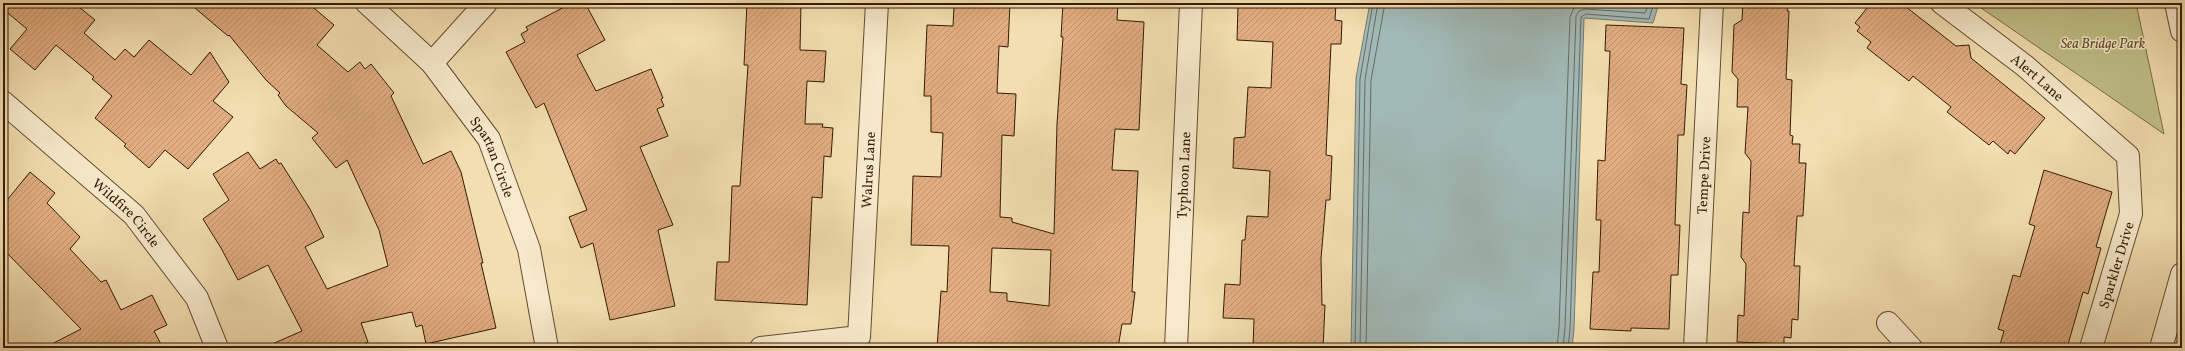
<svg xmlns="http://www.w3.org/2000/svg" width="2185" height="351" viewBox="0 0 2185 351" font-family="Vollkorn,serif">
<defs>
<pattern id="building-hatch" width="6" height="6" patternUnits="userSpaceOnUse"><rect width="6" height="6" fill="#e1ad81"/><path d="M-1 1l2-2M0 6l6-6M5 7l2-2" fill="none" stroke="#c2946e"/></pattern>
</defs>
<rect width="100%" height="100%" fill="#f2deb0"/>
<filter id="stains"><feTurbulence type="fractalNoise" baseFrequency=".005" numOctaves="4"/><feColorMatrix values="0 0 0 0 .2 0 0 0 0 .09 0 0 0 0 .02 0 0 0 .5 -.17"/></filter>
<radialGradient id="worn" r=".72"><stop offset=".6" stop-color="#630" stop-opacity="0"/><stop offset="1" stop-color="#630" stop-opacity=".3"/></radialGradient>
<path fill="#bfc087" stroke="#7a6e46" d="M 1974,3 L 2136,3 L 2164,134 Z"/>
<path fill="#a1b9b7" stroke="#767a70" d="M 1370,3 L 1659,3 L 1653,23 L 1584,18 L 1574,329 L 1572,348 L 1351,348 L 1356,78 Z"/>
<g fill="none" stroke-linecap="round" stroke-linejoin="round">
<g stroke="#6b6a5e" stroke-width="1">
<path d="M 1592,3 L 1640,7 L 1643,3"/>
<path d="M 1355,348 L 1360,79 L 1373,3"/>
<path d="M 1360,348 L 1365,80 L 1378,3"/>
<path d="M 1366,348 L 1371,80 L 1385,3"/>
<path d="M 1557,348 L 1559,328 L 1570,17 L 1574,8 L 1582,3"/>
<path d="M 1563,348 L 1565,328 L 1576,16 L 1579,11 L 1585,9 L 1645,13 L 1649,3"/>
<path d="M 1568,348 L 1570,329 L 1581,17 L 1586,14 L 1649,19 L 1654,3"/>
</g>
</g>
<g fill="url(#building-hatch)" stroke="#351b05" fill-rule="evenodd">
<path d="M 3,3 L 74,3 L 95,20 L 84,33 L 115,60 L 125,49 L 134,57 L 149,40 L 191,75 L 210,52 L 229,82 L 213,101 L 233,117 L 188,169 L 165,150 L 149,168 L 124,146 L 126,144 L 95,118 L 112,96 L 92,79 L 94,77 L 56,45 L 35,70 L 10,49 L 27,29 L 3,9 Z"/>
<path d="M 189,3 L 308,3 L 334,25 L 317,45 L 348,72 L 360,62 L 365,69 L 371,64 L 394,93 L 391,96 L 423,164 L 451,151 L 461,172 L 483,263 L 481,263 L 496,328 L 426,344 L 422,325 L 416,327 L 412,312 L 361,323 L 368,342 L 353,348 L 263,348 L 302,331 L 268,265 L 238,280 L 221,248 L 203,219 L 229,200 L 213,174 L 248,152 L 260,169 L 276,159 L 279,164 L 281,163 L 310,209 L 324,237 L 305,247 L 327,289 L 388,266 L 379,230 L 347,160 L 336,168 L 312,138 L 318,133 L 286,106 L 278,95 L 280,93 L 266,80 L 229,35 L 228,36 Z"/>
<path d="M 572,3 L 585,3 L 605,40 L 577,55 L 596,91 L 651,69 L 663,98 L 661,99 L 664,106 L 657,109 L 668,136 L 640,147 L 673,225 L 658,230 L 675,306 L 610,320 L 593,243 L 581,248 L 569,217 L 587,210 L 544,103 L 536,108 L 506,52 L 525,42 L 521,34 L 528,30 L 526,27 Z"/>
<path d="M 747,3 L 801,3 L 800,50 L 826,51 L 824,82 L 807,81 L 805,124 L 823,124 L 822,127 L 833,128 L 831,157 L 824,156 L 822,198 L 812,197 L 807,305 L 715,300 L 717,262 L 729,262 L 732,186 L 740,186 L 748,65 L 744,65 Z"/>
<path d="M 957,3 L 1010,3 L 1008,47 L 999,46 L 997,93 L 1016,94 L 1014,136 L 1002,135 L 1000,217 L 1012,218 L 1012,222 L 1054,234 L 1057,124 L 1063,37 L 1061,37 L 1063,3 L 1118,3 L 1117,20 L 1144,22 L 1139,130 L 1115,129 L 1112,170 L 1138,171 L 1132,292 L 1135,292 L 1131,324 L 1122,324 L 1118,348 L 937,348 L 941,291 L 947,292 L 949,246 L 911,245 L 913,176 L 941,177 L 943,133 L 931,132 L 931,96 L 924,96 L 927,25 L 953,26 L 954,6 L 956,6 ZM 992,248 L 1051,250 L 1049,306 L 1007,301 L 1007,293 L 990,292 Z"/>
<path d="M 1274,3 L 1336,3 L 1335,20 L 1342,21 L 1341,44 L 1331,44 L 1326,155 L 1332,156 L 1330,200 L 1326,200 L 1321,259 L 1322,305 L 1325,305 L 1323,348 L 1253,348 L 1254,319 L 1223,318 L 1225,284 L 1240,285 L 1242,240 L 1245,240 L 1247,216 L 1268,217 L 1270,171 L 1233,168 L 1234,138 L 1245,137 L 1248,87 L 1271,88 L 1273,42 L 1237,40 L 1238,6 L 1274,7 Z"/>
<path d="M 1743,3 L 1788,4 L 1787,11 L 1789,11 L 1786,79 L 1792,80 L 1790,135 L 1793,136 L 1792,144 L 1800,144 L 1799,163 L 1806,163 L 1803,216 L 1797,216 L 1794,266 L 1800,266 L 1798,320 L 1792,319 L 1791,338 L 1784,337 L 1784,344 L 1737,342 L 1738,315 L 1744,316 L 1746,264 L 1741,257 L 1743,212 L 1749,213 L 1751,161 L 1745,153 L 1748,107 L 1737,107 L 1738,79 L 1732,72 L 1734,25 L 1742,20 Z"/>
<path d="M 1871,3 L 1901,3 L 1956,46 L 1969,45 L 1971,58 L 2045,118 L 2015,154 L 2010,150 L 2008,154 L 1993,141 L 1989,145 L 1947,112 L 1951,107 L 1913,76 L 1909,81 L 1867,48 L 1871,42 L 1857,31 L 1860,27 L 1855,23 Z"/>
<path d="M 1606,25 L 1684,28 L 1681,84 L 1687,85 L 1684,135 L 1678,135 L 1675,225 L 1680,225 L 1678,275 L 1671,275 L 1669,329 L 1631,328 L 1631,331 L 1590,329 L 1593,272 L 1599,272 L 1601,220 L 1596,220 L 1598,160 L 1605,161 L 1610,51 L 1605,51 Z"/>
<path d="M 2044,170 L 2112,192 L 2096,247 L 2101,248 L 2088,294 L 2083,292 L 2067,348 L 1999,348 L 2004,331 L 1998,329 L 2013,275 L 2020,277 L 2035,226 L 2029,224 Z"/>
<path d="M 30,172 L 55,193 L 47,203 L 80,237 L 70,249 L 101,282 L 106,280 L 121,310 L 152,295 L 167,325 L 154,331 L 163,348 L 44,348 L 81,329 L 3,249 L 3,205 Z"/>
</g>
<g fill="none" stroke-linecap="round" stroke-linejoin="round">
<g stroke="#644c30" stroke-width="24">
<g id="minor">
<path id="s1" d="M 367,3 L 432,63 L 489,139 L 529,249 L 547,348"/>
<path id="s2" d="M 1942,3 L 2025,66 L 2128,156 L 2131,214 L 2091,348"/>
<path d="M 432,63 L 486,3"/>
<path id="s3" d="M 3,102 L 134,215 L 197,298 L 217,348"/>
<path d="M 1888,323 L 1911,348"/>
<path id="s4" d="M 761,348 L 859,337 L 877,3"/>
<path id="s5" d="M 1176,348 L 1191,3"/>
<path id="s6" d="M 1695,348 L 1712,3"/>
</g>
</g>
<g stroke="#644c30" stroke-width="24">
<g id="tertiary">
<path d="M 2176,3 L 2182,31"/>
<path d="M 2161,348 L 2182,274"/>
</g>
</g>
<use href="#minor" stroke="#f7eacc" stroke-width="22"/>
<use href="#tertiary" stroke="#f7eacc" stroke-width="22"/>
</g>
<g text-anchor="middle" stroke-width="3" stroke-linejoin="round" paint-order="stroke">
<g font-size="14" font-style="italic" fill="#5e4d2c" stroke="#f7eacc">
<text x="2103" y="48">Sea Bridge Park</text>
</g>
<g font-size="14" fill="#351b05" stroke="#f7eacc">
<text dy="5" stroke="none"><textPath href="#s2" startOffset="121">Alert Lane</textPath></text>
<text dy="5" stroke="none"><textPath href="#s1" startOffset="201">Spartan Circle</textPath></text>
<text dy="5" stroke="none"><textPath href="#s4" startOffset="266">Walrus Lane</textPath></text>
<text dy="5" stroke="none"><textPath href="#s5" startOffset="173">Typhoon Lane</textPath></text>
<text dy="5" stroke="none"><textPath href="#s6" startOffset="173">Tempe Drive</textPath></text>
<text dy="5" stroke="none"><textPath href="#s3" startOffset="166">Wildfire Circle</textPath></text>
<text transform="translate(2116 265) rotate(-73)" y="5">Sparkler Drive</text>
</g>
</g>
<rect width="2185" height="351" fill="none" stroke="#f2deb0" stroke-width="16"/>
<rect x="4" y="4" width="2177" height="343" fill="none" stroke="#351b05" stroke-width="2"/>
<rect x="8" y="8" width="2169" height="335" fill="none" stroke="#351b05"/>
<rect width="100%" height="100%" filter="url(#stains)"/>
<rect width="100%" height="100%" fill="url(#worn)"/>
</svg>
